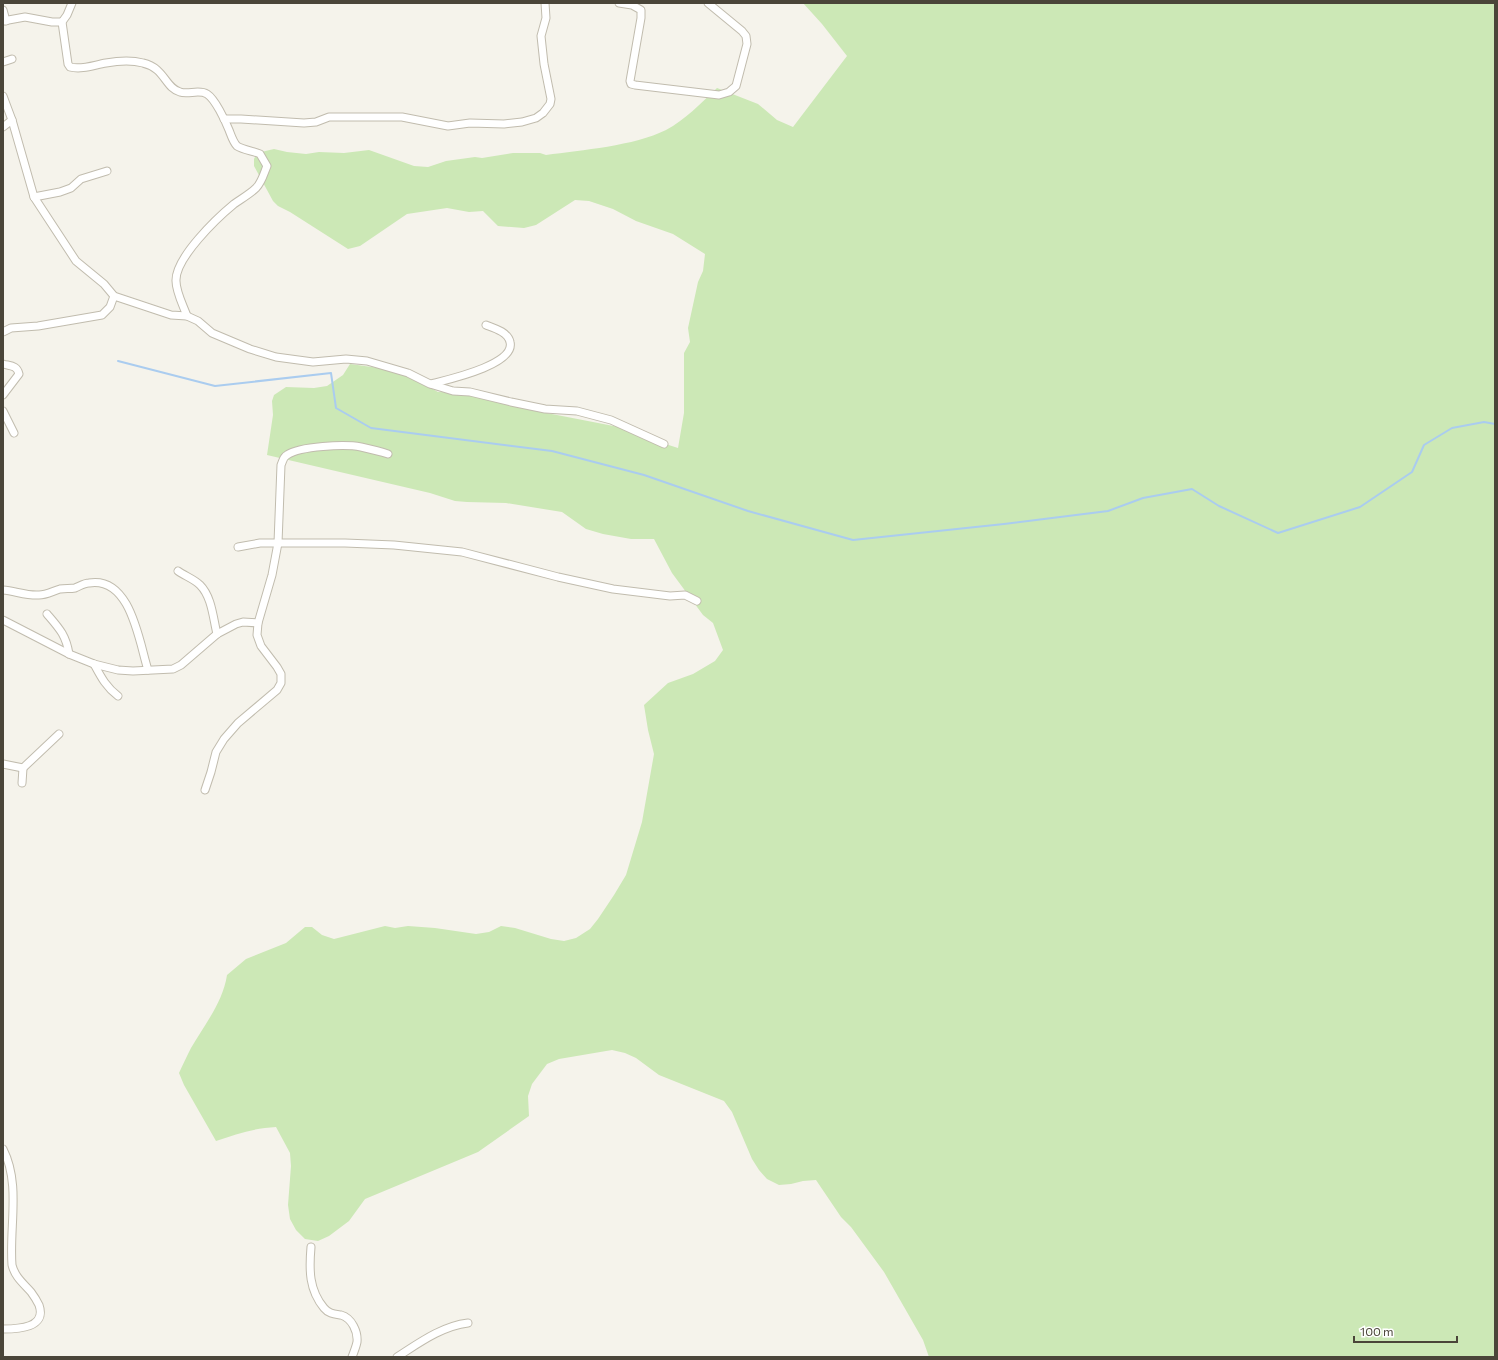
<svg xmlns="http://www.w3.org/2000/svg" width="1498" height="1360" viewBox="0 0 1498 1360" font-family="Commissioner,sans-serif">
<rect width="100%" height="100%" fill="#f5f3eb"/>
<path fill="#cce8b6" d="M 803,3 L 1495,3 L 1495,1357 L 929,1357 L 923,1340 L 884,1272 L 851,1227 L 841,1217 L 816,1180 L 803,1181 L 791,1184 L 779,1185 L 767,1179 L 759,1170 L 752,1159 L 732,1112 L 724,1101 L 659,1075 L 636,1058 L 625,1053 L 612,1050 L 559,1059 L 547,1064 L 532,1084 L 528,1096 L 529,1116 L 478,1152 L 365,1199 L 349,1221 L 329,1236 L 318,1241 L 305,1239 L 296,1230 L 290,1219 L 288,1205 L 291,1166 L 290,1153 L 276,1127 C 255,1128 236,1134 216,1141 L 184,1085 L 179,1073 C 183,1064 187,1056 191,1048 C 205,1024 223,1002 227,975 L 246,959 L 286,943 L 305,927 L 312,927 L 322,935 L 334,939 L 385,926 L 395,928 L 408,926 L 435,928 L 476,934 L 489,932 L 501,926 L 515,928 L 551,939 L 564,941 L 576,938 L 590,929 L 598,919 L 614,895 L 626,875 L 642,822 L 654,754 L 648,730 L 644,705 L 668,683 L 693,674 L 715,661 L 723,650 L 713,623 L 703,615 L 672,573 L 654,539 L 631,539 L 603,534 L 586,529 L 562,512 L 506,503 L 467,502 L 455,501 L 430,493 L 267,455 L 273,415 L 272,401 L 274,395 L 286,387 L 314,388 L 327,386 L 343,375 L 350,364 L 379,368 L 415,379 L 438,392 L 478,393 L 526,409 L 629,429 L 650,439 L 678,448 L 684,413 L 684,353 L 690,342 L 688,328 L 698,282 L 703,271 L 705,254 L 673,234 L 636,221 L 613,209 L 589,201 L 575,200 L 536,225 L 524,228 L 498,226 L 483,211 L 469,212 L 447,208 L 407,214 L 360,246 L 348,249 L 290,212 L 278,206 L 273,201 L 254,166 L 254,159 L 257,153 L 274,149 L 287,152 L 306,154 L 319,152 L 344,153 L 369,150 L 414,166 L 428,167 L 446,161 L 475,157 L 482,158 L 513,153 L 540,153 L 546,155 C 582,150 634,146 666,130 C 685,120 701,103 717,88 L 758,104 L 777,120 L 793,127 L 847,56 L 822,24 Z"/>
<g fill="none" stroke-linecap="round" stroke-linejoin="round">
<path stroke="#aaccef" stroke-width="2" d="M 118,361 L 215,386 L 331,373 L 336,408 L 371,428 L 552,451 L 644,475 L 748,511 L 853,540 L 1004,524 L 1108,511 L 1143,498 L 1192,489 L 1219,506 L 1278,533 L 1360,507 L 1412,472 L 1424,445 L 1452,428 L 1484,422 L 1495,424"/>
<g stroke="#c1bcae" stroke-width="9">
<g id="minor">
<path d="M 72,3 L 67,15 L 62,22 L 68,64 L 70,67 C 82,70 94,65 106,63 C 117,61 132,60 143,63 C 165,68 165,88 180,92 C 188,95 199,89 207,94 C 215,99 225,120 229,130 C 231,135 233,142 237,146 C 243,150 254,151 260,154 L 267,166 C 264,173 262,182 256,188 C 250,194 241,199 234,204 C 217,218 175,258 176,281 C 176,292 183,305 187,316"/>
<path d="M 619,3 L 632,5 L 641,10 L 641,18 L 630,81 L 631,84 L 635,85 L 719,95 L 729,92 L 736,86 L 747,44 L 746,36 L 742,31 L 708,3"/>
<path d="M 3,10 L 6,21"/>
<path d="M 3,21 L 25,17 L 52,22 L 62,22"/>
<path d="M 3,62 L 12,59"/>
<path d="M 3,96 L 12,120 L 34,197 L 76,261 L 104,284 L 114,296 L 171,315 L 187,316 L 198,321 L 212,333 L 250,349 L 276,357 L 313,362 L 346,359 L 367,361 L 408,373 L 430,384 L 453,391 L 470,392 L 511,402 L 545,409 L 577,411 L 611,420 L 664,444"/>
<path d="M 224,119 L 241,119 L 304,123 L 316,122 L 329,117 L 402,117 L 448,126 L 470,123 L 504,124 L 522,122 L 536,118 L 543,113 L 550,104 L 551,99 L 544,64 L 541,36 L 546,18 L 545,3"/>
<path d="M 3,127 L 12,120"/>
<path d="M 34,197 L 60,192 L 71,188 L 81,179 L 107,171"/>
<path d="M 3,332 L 11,328 L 38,326 L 102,315 L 110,307 L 114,296"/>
<path d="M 3,364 C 10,366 17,365 19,374 L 3,395"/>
<path d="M 431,384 C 446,380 516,365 510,342 C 508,332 494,328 486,325"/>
<path d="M 3,411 L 14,433"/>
<path d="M 238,547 L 260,543 L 345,543 L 394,545 L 462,552 L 558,577 L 613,589 L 670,596 L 685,595 L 697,601"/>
<path d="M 178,571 C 185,576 194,579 200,585 C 212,597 213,618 217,634"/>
<path d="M 3,590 C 15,591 27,596 39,595 C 46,595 53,591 60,589 C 65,588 70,589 75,588 C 80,586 84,583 89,583 C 131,576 139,642 148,670"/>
<path d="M 47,614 C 59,628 66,635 69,654"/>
<path d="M 3,620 L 69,654 L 94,664 L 118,670 L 133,671 L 173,669 L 181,665 L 217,634 L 236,624 L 243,622 L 258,623"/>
<path d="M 94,664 C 101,677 106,687 118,696"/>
<path d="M 3,764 L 23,768 L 59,734"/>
<path d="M 22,783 L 23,768"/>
<path d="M 205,790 L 211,772 L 216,752 L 224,739 L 238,723 L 277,690 L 281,683 L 281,674 L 277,667 L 261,646 L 257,635 L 258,623 L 272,575 L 278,543 L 281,465 C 283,461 283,457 287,455 C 300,446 345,444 361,447 C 370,449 379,451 388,454"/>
<path d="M 3,1149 C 21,1184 9,1227 12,1265 C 15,1277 23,1283 31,1292 C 34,1296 37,1301 39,1305 C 47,1328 18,1329 3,1329"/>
<path d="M 311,1247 C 309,1270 309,1290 324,1308 C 329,1314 334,1314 341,1315 C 352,1318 358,1332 357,1342 C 356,1347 354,1352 352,1357"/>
<path d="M 397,1357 C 419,1343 442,1326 468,1323"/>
</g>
</g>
<use href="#minor" stroke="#fff" stroke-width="7"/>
</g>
<rect width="1498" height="1360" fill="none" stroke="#4a4539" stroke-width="8"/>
<path d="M1354 1336v6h103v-6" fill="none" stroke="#4a4539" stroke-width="2"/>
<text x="1360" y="1336" font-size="12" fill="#4a4539" stroke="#ffffff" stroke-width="3" paint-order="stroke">100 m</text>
</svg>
